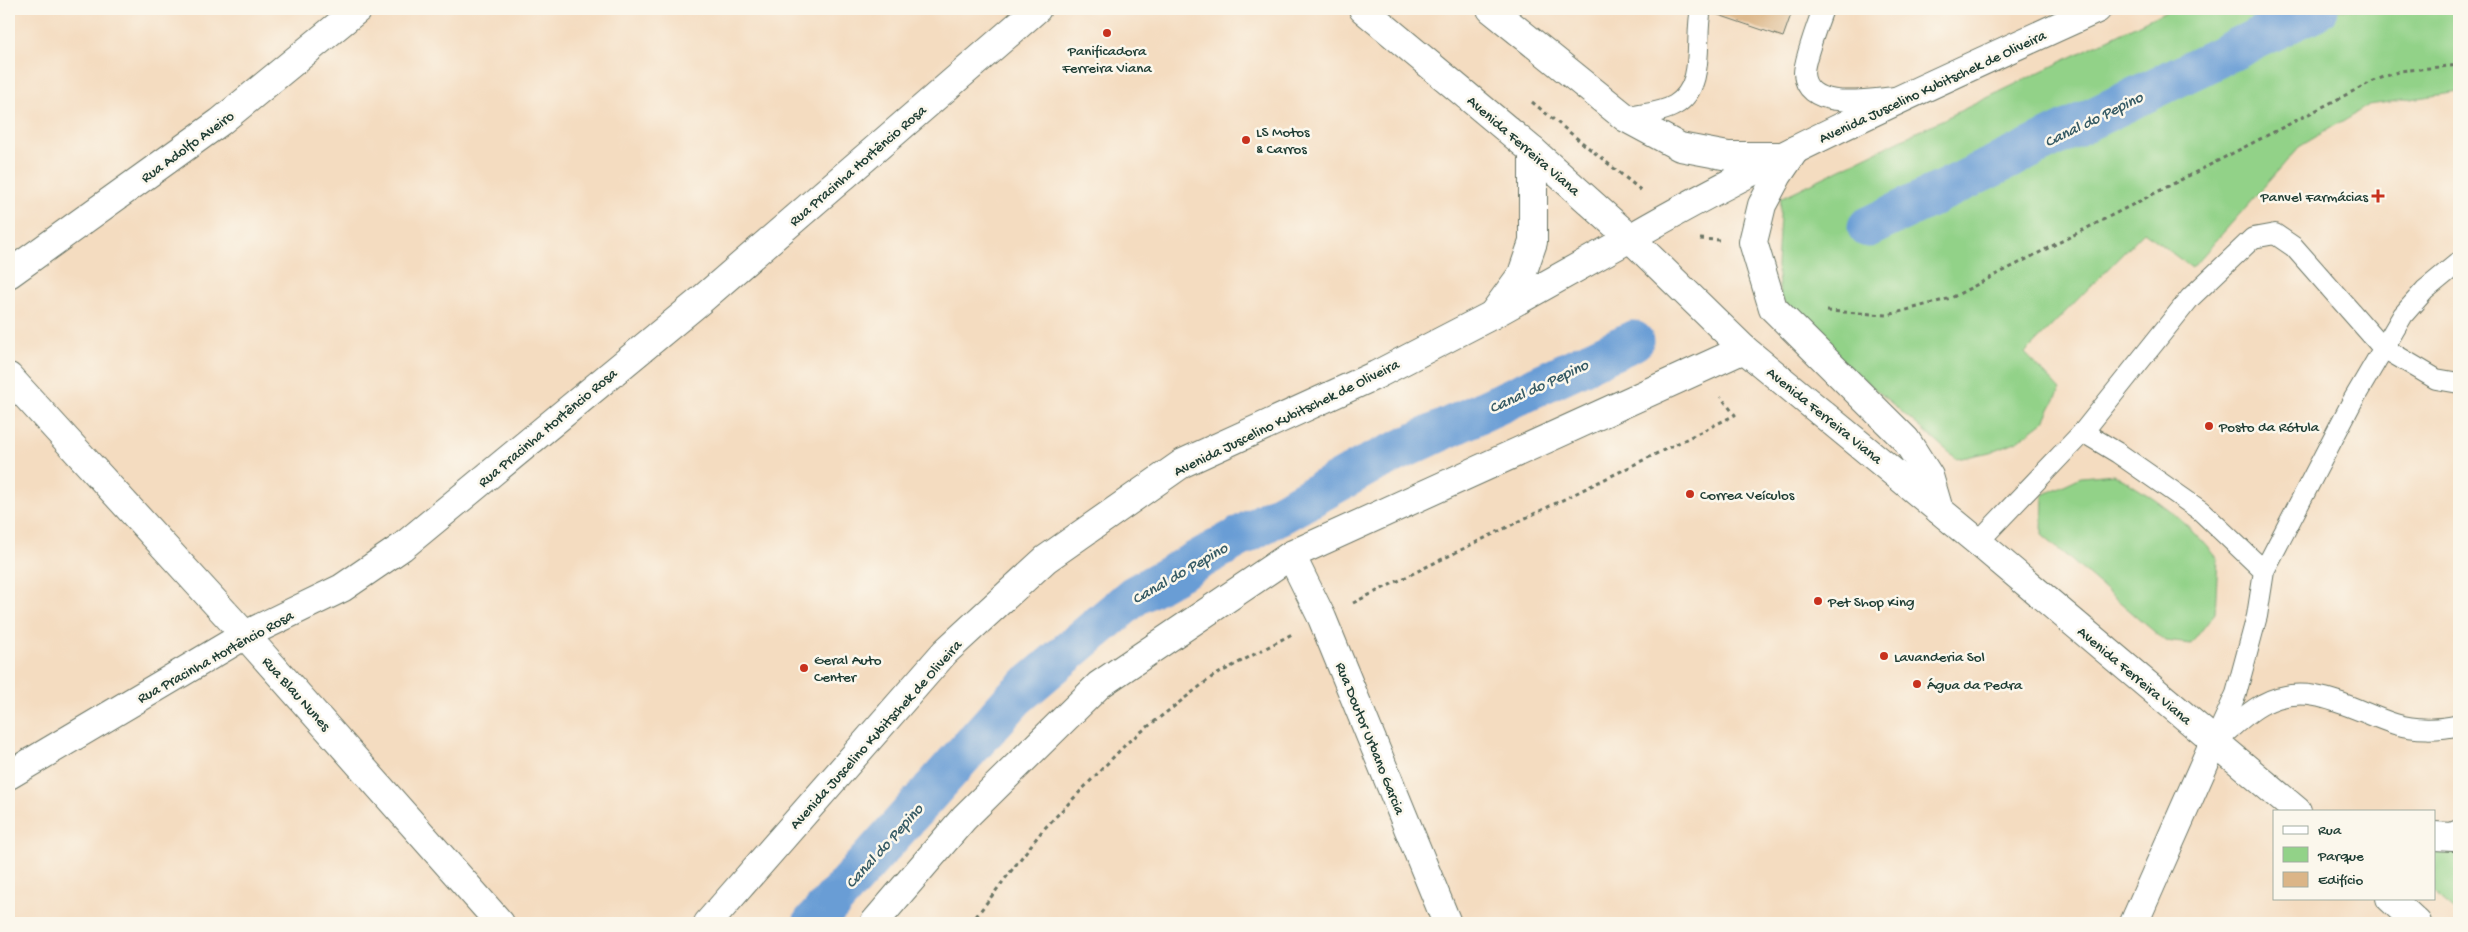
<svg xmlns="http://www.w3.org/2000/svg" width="2468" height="932" viewBox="0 0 2468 932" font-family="'Gochi Hand',sans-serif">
<rect width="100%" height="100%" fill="#fbf7ec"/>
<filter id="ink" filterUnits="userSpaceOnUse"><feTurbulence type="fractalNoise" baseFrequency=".02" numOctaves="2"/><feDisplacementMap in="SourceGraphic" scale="10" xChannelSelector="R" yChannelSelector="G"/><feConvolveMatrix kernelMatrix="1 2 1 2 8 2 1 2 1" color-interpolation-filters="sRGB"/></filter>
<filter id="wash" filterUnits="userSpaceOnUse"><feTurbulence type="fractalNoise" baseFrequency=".0096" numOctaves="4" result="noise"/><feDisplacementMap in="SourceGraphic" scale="20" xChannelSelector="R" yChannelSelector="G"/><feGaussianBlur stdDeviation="1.12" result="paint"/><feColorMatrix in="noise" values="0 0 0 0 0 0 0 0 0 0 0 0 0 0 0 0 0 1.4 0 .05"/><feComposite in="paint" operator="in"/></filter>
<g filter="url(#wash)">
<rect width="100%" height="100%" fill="#f4dcc0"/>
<g fill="#92d288" stroke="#58885e">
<path d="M 2170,9 L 2459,9 L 2459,92 L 2369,105 L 2299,147 L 2192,268 L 2144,232 L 2025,353 L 2060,390 L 2044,421 L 2018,441 L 1990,452 L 1957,459 L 1841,360 L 1780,297 L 1777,266 L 1781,198 Z"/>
<path d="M 2114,474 C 2156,499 2187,520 2218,559 L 2215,613 L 2191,644 L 2165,641 L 2042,535 L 2043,495 L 2081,477 Z"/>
<path d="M 2459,844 L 2459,915 L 2434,894 L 2434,850 Z"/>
</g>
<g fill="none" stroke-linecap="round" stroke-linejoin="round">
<g stroke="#699dd5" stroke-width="41">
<path d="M 1868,227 L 2318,9"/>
<path d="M 813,923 L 1015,697 L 1134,596 L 1366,466 L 1633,341"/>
</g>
</g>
<g id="blocks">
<path fill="#dbb587" d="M 1708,9 L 1793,9 L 1783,37 L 1707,11 Z"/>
</g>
</g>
<g filter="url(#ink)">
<use href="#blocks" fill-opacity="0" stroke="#6a7565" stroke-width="1"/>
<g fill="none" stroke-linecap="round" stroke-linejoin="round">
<g stroke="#6a7565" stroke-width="22">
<g id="service">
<path d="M 1823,9 C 1818,23 1804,60 1804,73 C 1806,112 1870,99 1895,97"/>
<path d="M 1626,118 C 1641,114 1662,113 1675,105 C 1707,86 1694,39 1701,9"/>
<path d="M 2083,432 L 2190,298 L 2253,238 L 2275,234 L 2294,247 L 2382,347 L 2436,379 L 2459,383"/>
<path d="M 1978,542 L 2083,432 L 2118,453 L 2201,511 L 2264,571 L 2257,616 L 2236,694 L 2214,742"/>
<path d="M 2264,571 L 2352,402 L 2403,315 L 2425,290 L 2459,262"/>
<path d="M 2218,739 C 2232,728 2247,712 2263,704 C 2310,679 2351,710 2395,724 C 2415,730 2439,730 2459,725"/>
</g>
</g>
<g stroke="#6a7565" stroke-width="30">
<g id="minor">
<path d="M 9,274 L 220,122 L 358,9"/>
<path d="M 9,377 L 245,635 L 500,923"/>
<path d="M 1291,555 L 1322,618 L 1447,923"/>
<path d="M 9,775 L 245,635 L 342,588 L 402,547 L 700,301 L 1037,9"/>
<path d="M 2134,923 L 2214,742"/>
</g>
</g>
<g stroke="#6a7565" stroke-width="30">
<g id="secondary">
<path d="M 708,923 L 945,652 L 1046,559 L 1183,463 L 1376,375 L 1492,315 L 1630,238"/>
<path d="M 874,923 L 964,818 L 1099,685 L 1291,555 L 1744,349"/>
</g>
</g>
<g stroke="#6a7565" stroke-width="30">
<g id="primary">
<path d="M 1363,9 L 1533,151 L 1630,238 L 1744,349 L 1978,542 L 2297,811"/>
<path d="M 1491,9 L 1626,118 L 1680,147 L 1728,156 L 1778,156"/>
<path d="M 1795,150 L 1778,175 L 1762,205 L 1753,242 L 1773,308 L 1906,440 L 1929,476 L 1939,510"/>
<path d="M 1630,238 C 1780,151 1939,81 2097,9"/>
<path d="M 1492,315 L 1522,274 L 1533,242 L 1533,151"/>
<path d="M 2434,836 L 2453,837 L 2459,834"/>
<path d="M 2390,898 L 2417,923"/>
</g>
</g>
<g stroke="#6a7565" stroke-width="3" stroke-dasharray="4 4" stroke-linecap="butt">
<path d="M 1532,102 L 1642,191"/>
<path d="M 1700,239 L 1719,240"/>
<path d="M 1827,311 L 1888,315 L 1951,298 L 2371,82 L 2400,71 L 2459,65"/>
<path d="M 1353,603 L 1735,415 L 1721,397"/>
<path d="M 971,923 L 1042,831 L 1128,742 L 1212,677 L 1292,634"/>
</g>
<use href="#service" stroke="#fff" stroke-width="20"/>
<use href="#minor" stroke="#fff" stroke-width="28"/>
<use href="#secondary" stroke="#fff" stroke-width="28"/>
<use href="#primary" stroke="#fff" stroke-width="28"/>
</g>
</g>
<g fill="#c8321e" stroke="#fbf7ec" stroke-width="2">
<circle cx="1107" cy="33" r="5"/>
<circle cx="1246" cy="140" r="5"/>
<path d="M2375.5 188.5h5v5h5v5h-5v5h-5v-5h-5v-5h5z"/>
<circle cx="2209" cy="426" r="5"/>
<circle cx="1690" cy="494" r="5"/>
<circle cx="1818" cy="601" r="5"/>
<circle cx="1884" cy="656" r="5"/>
<circle cx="804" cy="668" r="5"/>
<circle cx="1917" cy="684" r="5"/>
</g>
<g text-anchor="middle" stroke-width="5" stroke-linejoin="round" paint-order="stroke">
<g font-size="15" fill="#1f3d34" stroke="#fbf7ec" text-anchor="start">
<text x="1107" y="55" text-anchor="middle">Panificadora<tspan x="1107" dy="17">Ferreira Viana</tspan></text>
<text x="1256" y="136">LS Motos<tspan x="1256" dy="17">&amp; Carros</tspan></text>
<text x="2368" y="201" text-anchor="end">Panvel Farmácias</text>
<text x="2219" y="431">Posto da Rótula</text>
<text x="1700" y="499">Correa Veículos</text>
<text x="1828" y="606">Pet Shop King</text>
<text x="1894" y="661">Lavanderia Sol</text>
<text x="814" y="664">Geral Auto<tspan x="814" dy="17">Center</tspan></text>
<text x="1927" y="689">Água da Pedra</text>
</g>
<g font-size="15" fill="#1f3d34" stroke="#fbf7ec">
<text transform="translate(1932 86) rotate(-25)" y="5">Avenida Juscelino Kubitschek de Oliveira</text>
<text transform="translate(1524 145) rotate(41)" y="5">Avenida Ferreira Viana</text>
<text transform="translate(187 146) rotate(-36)" y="5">Rua Adolfo Aveiro</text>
<text transform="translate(857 165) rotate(-41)" y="5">Rua Pracinha Hortêncio Rosa</text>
<text transform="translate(1825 415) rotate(39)" y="5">Avenida Ferreira Viana</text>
<text transform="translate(1286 417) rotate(-26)" y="5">Avenida Juscelino Kubitschek de Oliveira</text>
<text transform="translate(547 427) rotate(-40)" y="5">Rua Pracinha Hortêncio Rosa</text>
<text transform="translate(215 656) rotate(-29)" y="5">Rua Pracinha Hortêncio Rosa</text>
<text transform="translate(2135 675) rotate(40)" y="5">Avenida Ferreira Viana</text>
<text transform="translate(297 693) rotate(48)" y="5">Rua Blau Nunes</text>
<text transform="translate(875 734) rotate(-48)" y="5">Avenida Juscelino Kubitschek de Oliveira</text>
<text transform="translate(1371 738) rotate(68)" y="5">Rua Doutor Urbano Garcia</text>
</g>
<g font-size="16" font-style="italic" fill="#355a64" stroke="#fbf7ec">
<text transform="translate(2093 118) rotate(-26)" y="6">Canal do Pepino</text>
<text transform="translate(1538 385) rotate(-25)" y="6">Canal do Pepino</text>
<text transform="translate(1179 572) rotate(-30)" y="6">Canal do Pepino</text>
<text transform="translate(883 845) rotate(-48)" y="6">Canal do Pepino</text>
</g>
</g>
<rect width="2468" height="932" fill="none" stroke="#fbf7ec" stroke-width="30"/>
<rect x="2273" y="810" width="162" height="90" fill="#fbf7ec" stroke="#a3ada2"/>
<rect x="2283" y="826" width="25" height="8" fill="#ffffff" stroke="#a3ada2"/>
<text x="2318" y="834" font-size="15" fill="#1f3d34">Rua</text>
<rect x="2283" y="847" width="25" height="15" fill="#92d288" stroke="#a3ada2"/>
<text x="2318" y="860" font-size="15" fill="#1f3d34">Parque</text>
<rect x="2283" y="872" width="25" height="15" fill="#dbb587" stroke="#a3ada2"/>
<text x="2318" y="884" font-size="15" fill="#1f3d34">Edifício</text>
</svg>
